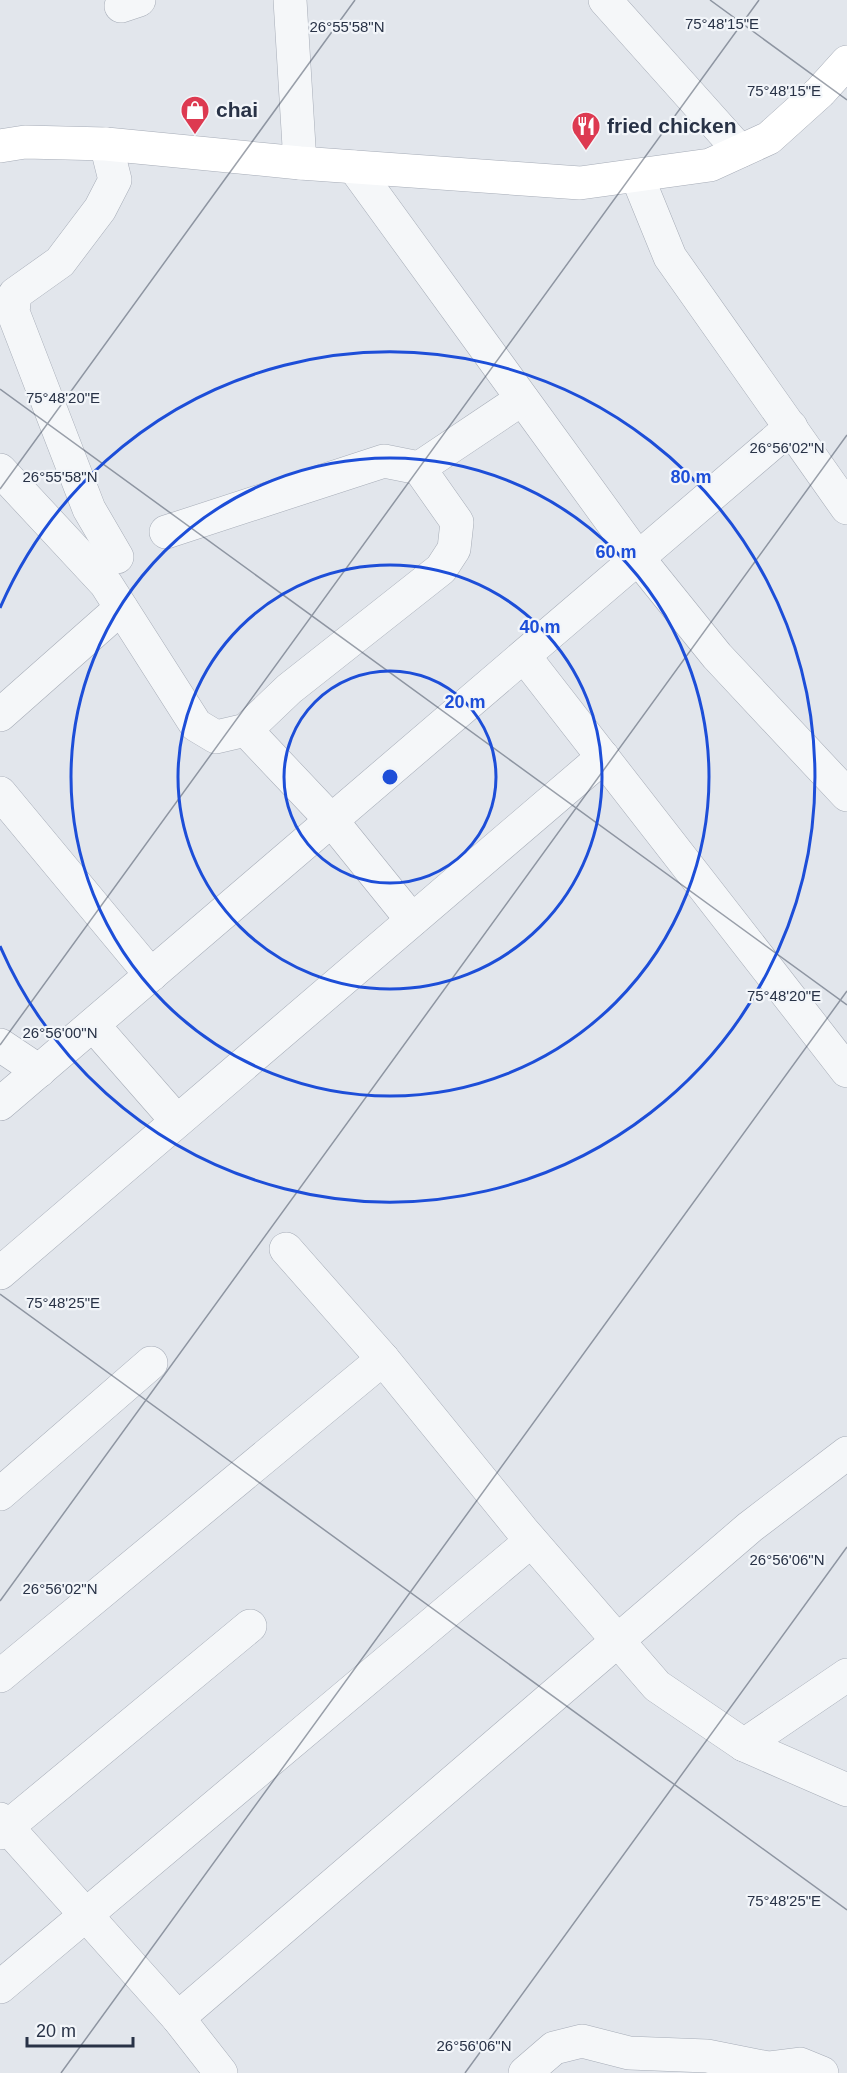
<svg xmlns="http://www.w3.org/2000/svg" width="847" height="2073" viewBox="0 0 847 2073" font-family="Helvetica,sans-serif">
<rect width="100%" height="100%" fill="#e2e6ec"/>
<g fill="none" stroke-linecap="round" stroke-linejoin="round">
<g stroke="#a6acb7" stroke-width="34">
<g id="street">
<path d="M 290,0 L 300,163"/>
<path d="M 605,0 L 740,151"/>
<path d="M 121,6 L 139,0"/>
<path d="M 106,144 L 115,180 L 100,209 L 60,262 L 15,294 L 13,312 L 89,509 L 117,557"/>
<path d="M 354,167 L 638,558 L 717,656 L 847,795"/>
<path d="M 637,176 L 670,257 L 847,508"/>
<path d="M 419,468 L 522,399"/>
<path d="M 0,470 L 106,584 L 196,725 L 216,737 L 246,730 L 289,689 L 441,569 L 454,549 L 457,522 L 419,468 L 384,461 L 166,532"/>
<path d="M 524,656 L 847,1071"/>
<path d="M 0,715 L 121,608"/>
<path d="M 246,730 L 332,821 L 412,920"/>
<path d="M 0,793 L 151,975"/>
<path d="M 93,1025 L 177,1121"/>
<path d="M 0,1045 L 39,1071"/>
<path d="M 0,1104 L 791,427"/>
<path d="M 286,1249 L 383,1359 L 522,1530 L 657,1686 L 744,1745 L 847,1790"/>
<path d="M 0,1273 L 603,757"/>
<path d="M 0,1494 L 151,1363"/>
<path d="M 0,1676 L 383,1359"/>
<path d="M 744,1745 L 847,1675"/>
<path d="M 0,1819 L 178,2018 L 221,2073"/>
<path d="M 0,1833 L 250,1626"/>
<path d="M 0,1987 L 531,1541"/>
<path d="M 178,2018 L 750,1527 L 847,1453"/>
<path d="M 525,2073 L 554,2048 L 582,2041 L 629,2053 L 707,2056 L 768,2068 L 800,2064 L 822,2073"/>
</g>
</g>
<g stroke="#a6acb7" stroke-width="34">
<path id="secondary" d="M 0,146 L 25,142 L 106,144 L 300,163 L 580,183 L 710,165 L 769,138 L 820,92 L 847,62"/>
</g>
<use href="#street" stroke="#f5f7f9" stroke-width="33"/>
<use href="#secondary" stroke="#fff" stroke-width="33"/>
</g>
<path fill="none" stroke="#283246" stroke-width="1.5" stroke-opacity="0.45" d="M 710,0 L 847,100M 0,389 L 847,1005M 0,489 L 355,0M 0,1045 L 759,0M 0,1294 L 847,1910M 0,1601 L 847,435M 61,2073 L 847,991M 465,2073 L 847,1547"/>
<g fill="none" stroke="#1d4ed8" stroke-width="3">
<circle cx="390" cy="777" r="106"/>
<circle cx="390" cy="777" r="212"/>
<circle cx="390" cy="777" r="319"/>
<path d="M0 608A425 425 0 1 1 0 946"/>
</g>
<defs>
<g id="shop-pin" transform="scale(1.5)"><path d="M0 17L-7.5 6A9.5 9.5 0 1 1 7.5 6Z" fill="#dd3a51" stroke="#f2f5f9"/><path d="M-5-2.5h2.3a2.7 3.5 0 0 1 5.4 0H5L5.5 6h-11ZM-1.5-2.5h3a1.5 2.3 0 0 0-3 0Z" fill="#fff"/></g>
<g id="restaurant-pin" transform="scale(1.5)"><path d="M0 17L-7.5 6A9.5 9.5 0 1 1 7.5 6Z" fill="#dd3a51" stroke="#f2f5f9"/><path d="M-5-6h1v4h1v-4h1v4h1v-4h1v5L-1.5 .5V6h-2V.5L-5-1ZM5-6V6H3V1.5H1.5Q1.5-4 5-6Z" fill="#fff"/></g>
</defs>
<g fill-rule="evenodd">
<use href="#shop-pin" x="195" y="110"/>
<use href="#restaurant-pin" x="586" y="126"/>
</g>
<g text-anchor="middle" stroke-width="4.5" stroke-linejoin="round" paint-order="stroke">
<g font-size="21" font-weight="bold" fill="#283246" stroke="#f2f5f9" text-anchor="start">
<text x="216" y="117">chai</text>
<text x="607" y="133">fried chicken</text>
</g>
</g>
<g font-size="15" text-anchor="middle" fill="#283246" stroke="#f2f5f9" stroke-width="4.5" stroke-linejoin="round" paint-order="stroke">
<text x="722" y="29">75°48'15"E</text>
<text x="347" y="32">26°55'58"N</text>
<text x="784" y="96">75°48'15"E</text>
<text x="63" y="403">75°48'20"E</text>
<text x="787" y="453">26°56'02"N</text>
<text x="60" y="482">26°55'58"N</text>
<text x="784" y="1001">75°48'20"E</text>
<text x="60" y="1038">26°56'00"N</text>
<text x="63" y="1308">75°48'25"E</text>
<text x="787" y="1565">26°56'06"N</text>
<text x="60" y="1594">26°56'02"N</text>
<text x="784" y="1906">75°48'25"E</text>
<text x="474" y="2051">26°56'06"N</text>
</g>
<circle cx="390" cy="777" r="9" fill="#1d4ed8" stroke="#f2f5f9" stroke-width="3"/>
<g font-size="18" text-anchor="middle" font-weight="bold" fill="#1d4ed8" stroke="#f2f5f9" stroke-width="4.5" stroke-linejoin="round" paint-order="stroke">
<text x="691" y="483">80 m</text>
<text x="616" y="558">60 m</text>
<text x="540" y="633">40 m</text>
<text x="465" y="708">20 m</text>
</g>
<path d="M27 2037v9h106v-9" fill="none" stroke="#283246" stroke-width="3"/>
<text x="36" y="2037" font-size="18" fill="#283246" stroke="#f2f5f9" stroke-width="4.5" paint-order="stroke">20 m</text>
</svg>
